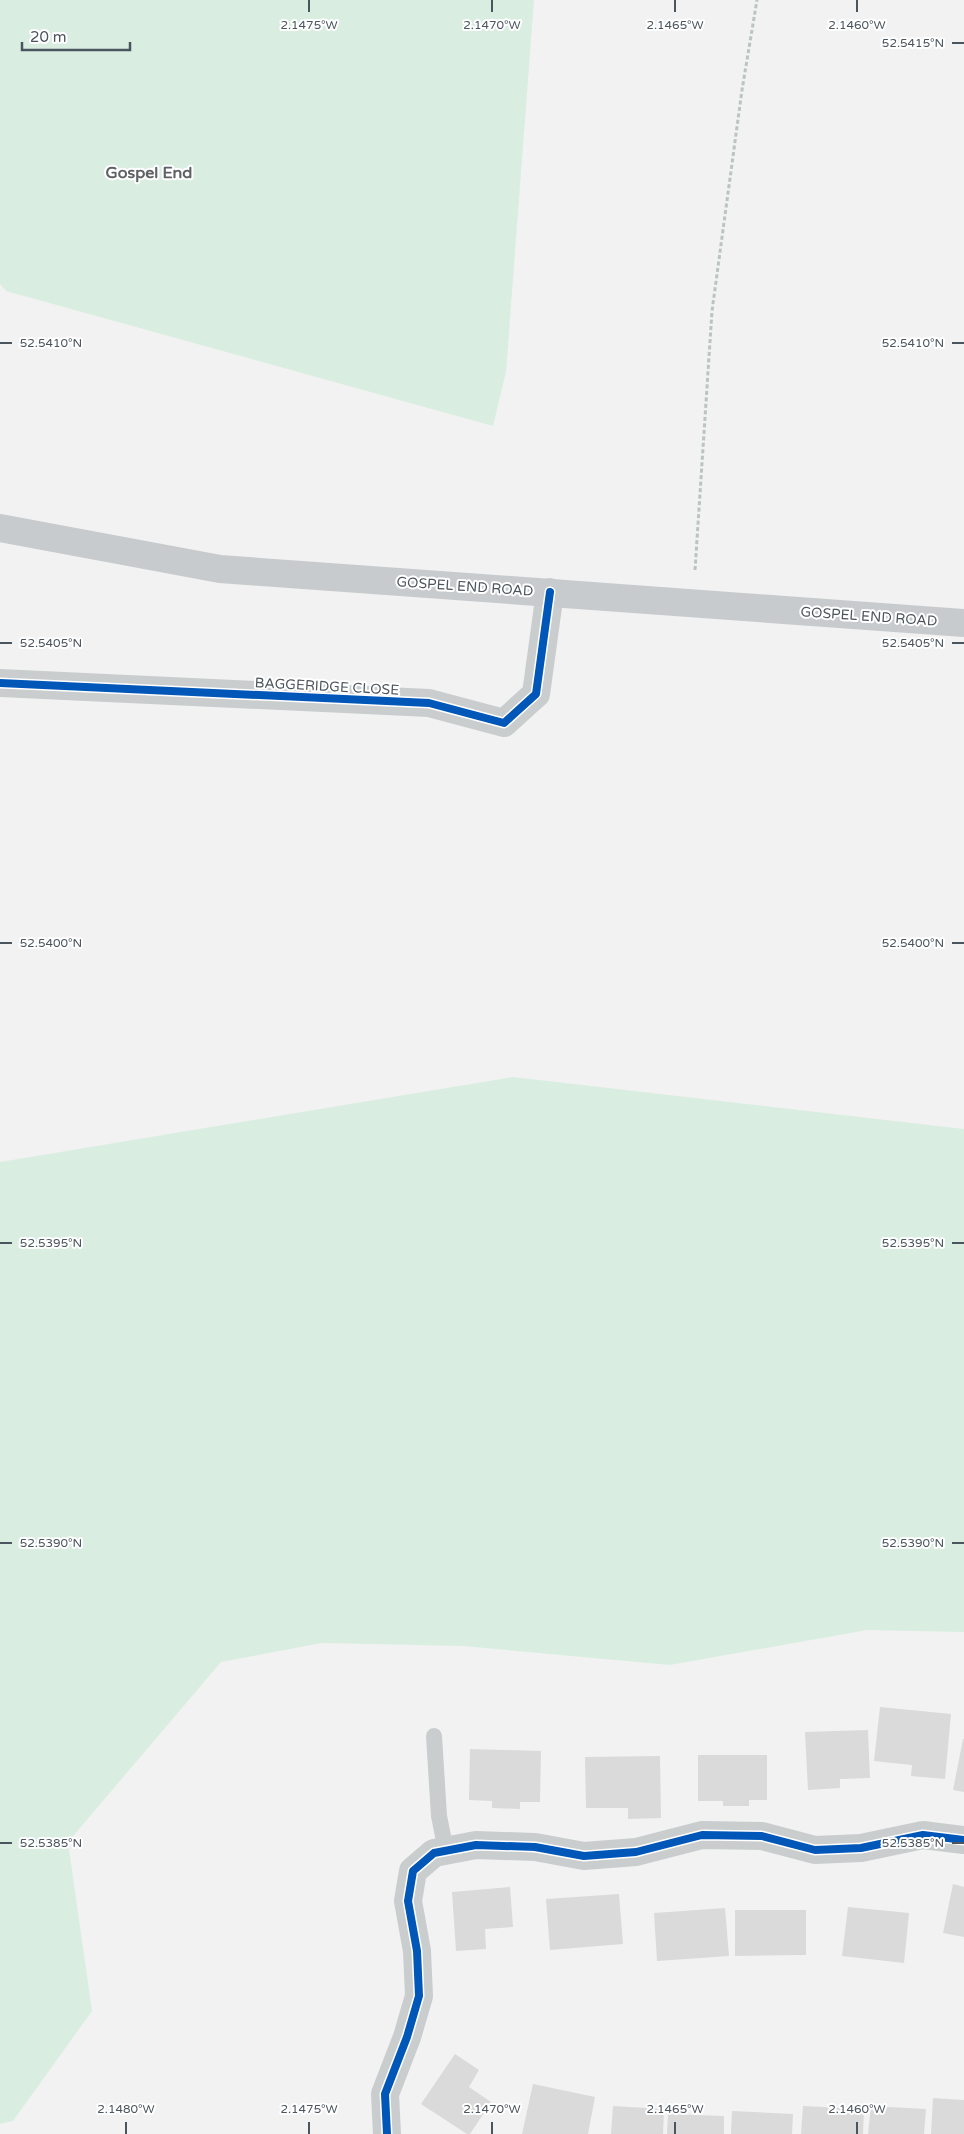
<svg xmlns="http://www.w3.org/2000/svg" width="964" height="2134" viewBox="0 0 964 2134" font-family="'Varela Round',sans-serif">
<rect width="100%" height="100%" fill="#f2f2f2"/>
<g fill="#d9eee1">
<path d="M 0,0 L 534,0 L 506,372 L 493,426 L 6,291 L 0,284 Z"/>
<path d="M 513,1077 L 964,1129 L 964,1632 L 867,1630 L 670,1665 L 463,1646 L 322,1643 L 221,1662 L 68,1842 L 92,2011 L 13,2121 L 0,2124 L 0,1162 Z"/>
</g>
<g fill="#dadadb">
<path d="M 880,1707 L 951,1714 L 945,1779 L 911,1776 L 912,1765 L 874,1761 Z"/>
<path d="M 868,1730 L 870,1778 L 840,1779 L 840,1788 L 808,1790 L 805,1732 Z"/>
<path d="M 963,1739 L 964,1739 L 964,1792 L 953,1790 Z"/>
<path d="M 470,1749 L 541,1751 L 540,1802 L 520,1802 L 520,1809 L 492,1808 L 492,1801 L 469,1800 Z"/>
<path d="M 698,1755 L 767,1755 L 767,1800 L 749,1800 L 749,1806 L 723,1806 L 723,1801 L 698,1801 Z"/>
<path d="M 660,1756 L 661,1818 L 628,1819 L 628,1808 L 586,1808 L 585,1757 Z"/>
<path d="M 953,1884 L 964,1887 L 964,1937 L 943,1933 Z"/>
<path d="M 510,1887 L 513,1927 L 485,1929 L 486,1949 L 456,1951 L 452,1892 Z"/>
<path d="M 619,1894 L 623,1944 L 550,1950 L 546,1899 Z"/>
<path d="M 848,1907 L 909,1913 L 904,1963 L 842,1956 Z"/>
<path d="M 725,1908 L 729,1956 L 657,1961 L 654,1913 Z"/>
<path d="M 735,1910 L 806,1910 L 806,1955 L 735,1956 Z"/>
<path d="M 455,2054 L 479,2070 L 469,2087 L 491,2102 L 470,2134 L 467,2134 L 421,2104 Z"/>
<path d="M 533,2084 L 595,2097 L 588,2134 L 522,2134 Z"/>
<path d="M 933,2098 L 964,2100 L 964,2134 L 931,2134 Z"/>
<path d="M 613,2106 L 664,2109 L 663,2134 L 611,2134 Z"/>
<path d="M 803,2106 L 864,2109 L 863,2134 L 801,2134 Z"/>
<path d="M 871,2106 L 926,2109 L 924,2134 L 868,2134 Z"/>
<path d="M 732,2111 L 793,2114 L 792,2134 L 731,2134 Z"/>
<path d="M 668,2114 L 724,2116 L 724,2134 L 667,2134 Z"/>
</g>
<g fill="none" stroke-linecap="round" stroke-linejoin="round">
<path stroke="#bac4c1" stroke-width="3" stroke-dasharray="4 2.5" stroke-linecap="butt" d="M 695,570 L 712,311 L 742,90 L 757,0"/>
<path stroke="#cacdce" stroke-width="16" d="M 434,1736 L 439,1816 L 446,1851"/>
<g stroke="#cacdce" stroke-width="28">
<path d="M 0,683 L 429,703 L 504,723 L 536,694 L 550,592"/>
<path d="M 387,2134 L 385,2094 L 407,2037 L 419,1996 L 417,1951 L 408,1901 L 413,1871 L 434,1853 L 476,1845 L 535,1847 L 584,1856 L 636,1852 L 702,1835 L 762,1836 L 815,1850 L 861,1848 L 923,1835 L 964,1840"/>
</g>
<path stroke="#c8cbcd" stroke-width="28" d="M 0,528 L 220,569 L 964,623"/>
<g stroke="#fff" stroke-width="11">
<g id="cycleway">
<path d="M 0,683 L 429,703 L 504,723 L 536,694 L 550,592"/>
<path d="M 387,2134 L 385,2094 L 407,2037 L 419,1996 L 417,1951 L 408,1901 L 413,1871 L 434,1853 L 476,1845 L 535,1847 L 584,1856 L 636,1852 L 702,1835 L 762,1836 L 815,1850 L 861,1848 L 923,1835 L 964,1840"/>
</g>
</g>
<use href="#cycleway" stroke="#0057b8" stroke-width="8"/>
</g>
<path fill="none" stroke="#4b555d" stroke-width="2" d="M 309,0 L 309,12M 492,0 L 492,12M 675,0 L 675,12M 857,0 L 857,12M 952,43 L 964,43M 0,343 L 12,343M 952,343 L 964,343M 0,643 L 12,643M 952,643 L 964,643M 0,943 L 12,943M 952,943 L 964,943M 0,1243 L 12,1243M 952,1243 L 964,1243M 0,1543 L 12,1543M 952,1543 L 964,1543M 0,1843 L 12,1843M 952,1843 L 964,1843M 126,2122 L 126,2134M 309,2122 L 309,2134M 492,2122 L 492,2134M 675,2122 L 675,2134M 857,2122 L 857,2134"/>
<g text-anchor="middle" stroke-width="4" stroke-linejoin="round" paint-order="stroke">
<g font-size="14" fill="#4b555d" stroke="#fff">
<text transform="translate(465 586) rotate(4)" y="5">GOSPEL END ROAD</text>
<text transform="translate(869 616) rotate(4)" y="5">GOSPEL END ROAD</text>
<text transform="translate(327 686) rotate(3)" y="5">BAGGERIDGE CLOSE</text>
</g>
<g font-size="16" font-weight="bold" fill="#5e6265" stroke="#fff">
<text x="149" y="178">Gospel End</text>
</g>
</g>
<g font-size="12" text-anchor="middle" fill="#4b555d" stroke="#fff" stroke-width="4" stroke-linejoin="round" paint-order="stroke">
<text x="309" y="29">2.1475°W</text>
<text x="492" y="29">2.1470°W</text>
<text x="675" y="29">2.1465°W</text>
<text x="857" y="29">2.1460°W</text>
<text x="913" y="47">52.5415°N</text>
<text x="51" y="347">52.5410°N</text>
<text x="913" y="347">52.5410°N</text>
<text x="51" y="647">52.5405°N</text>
<text x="913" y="647">52.5405°N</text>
<text x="51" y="947">52.5400°N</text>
<text x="913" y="947">52.5400°N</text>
<text x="51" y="1247">52.5395°N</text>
<text x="913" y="1247">52.5395°N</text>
<text x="51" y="1547">52.5390°N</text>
<text x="913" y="1547">52.5390°N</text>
<text x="51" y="1847">52.5385°N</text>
<text x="913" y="1847">52.5385°N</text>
<text x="126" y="2113">2.1480°W</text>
<text x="309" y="2113">2.1475°W</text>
<text x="492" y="2113">2.1470°W</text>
<text x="675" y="2113">2.1465°W</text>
<text x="857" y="2113">2.1460°W</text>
</g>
<path d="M22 42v8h108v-8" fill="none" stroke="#4b555d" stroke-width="2.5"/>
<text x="30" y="42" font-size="15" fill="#4b555d" stroke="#ffffff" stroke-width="4" paint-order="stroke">20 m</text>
</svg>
